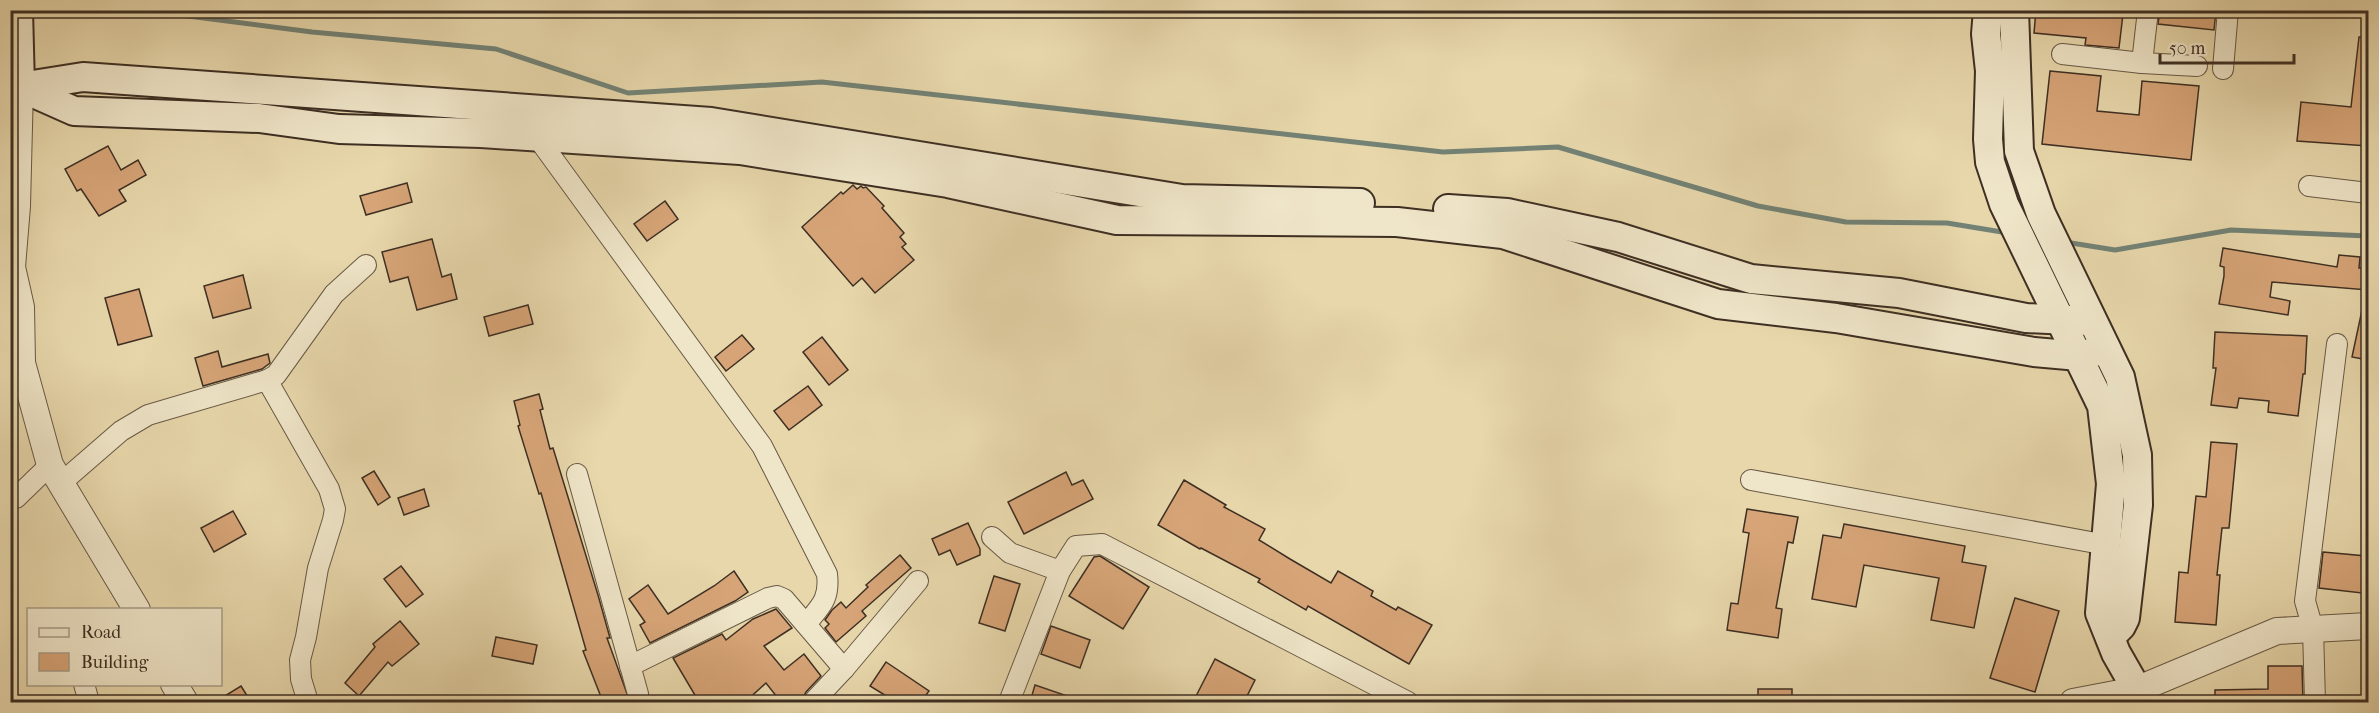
<svg xmlns="http://www.w3.org/2000/svg" width="2379" height="713" viewBox="0 0 2379 713" font-family="'IM FELL French Canon',serif">
<rect width="100%" height="100%" fill="#e7d7ab"/>
<filter id="stains"><feTurbulence type="fractalNoise" baseFrequency=".00333" numOctaves="4"/><feColorMatrix values="0 0 0 0 .2 0 0 0 0 .09 0 0 0 0 .02 0 0 0 .5 -.17"/></filter>
<radialGradient id="worn" r=".72"><stop offset=".6" stop-color="#630" stop-opacity="0"/><stop offset="1" stop-color="#630" stop-opacity=".3"/></radialGradient>
<g fill="none" stroke-linecap="round" stroke-linejoin="round">
<g stroke="#738275" stroke-width="5">
<path d="M 141,10 L 312,32 L 496,49 L 628,93 L 822,82 L 1443,152 L 1558,147 L 1758,206 L 1846,222 L 1947,223 L 2008,233"/>
<path d="M 2065,242 L 2115,250 L 2231,230 L 2368,236"/>
</g>
</g>
<g fill="#d6a477" stroke="#3e2f23" stroke-width="1.5">
<path d="M 2036,10 L 2085,10 L 2123,14 L 2119,48 L 2085,45 L 2086,38 L 2034,33 Z"/>
<path d="M 2160,10 L 2216,10 L 2214,30 L 2158,24 Z"/>
<path d="M 2359,37 L 2368,37 L 2368,146 L 2297,141 L 2301,102 L 2351,107 Z"/>
<path d="M 2050,71 L 2101,76 L 2097,111 L 2139,115 L 2142,81 L 2199,86 L 2191,160 L 2042,144 Z"/>
<path d="M 108,146 L 121,170 L 138,160 L 146,175 L 119,190 L 126,201 L 99,216 L 81,189 L 77,191 L 65,169 Z"/>
<path d="M 407,183 L 412,202 L 366,215 L 360,196 Z"/>
<path d="M 853,185 L 857,189 L 861,186 L 863,188 L 866,187 L 884,206 L 882,208 L 904,233 L 900,237 L 906,244 L 902,247 L 914,260 L 875,293 L 862,278 L 853,286 L 802,227 L 841,192 L 843,194 Z"/>
<path d="M 665,201 L 678,219 L 647,241 L 634,224 Z"/>
<path d="M 432,239 L 442,277 L 451,274 L 457,299 L 417,310 L 408,277 L 390,282 L 382,252 Z"/>
<path d="M 2223,248 L 2337,267 L 2339,255 L 2360,257 L 2359,268 L 2368,268 L 2368,290 L 2272,282 L 2270,297 L 2290,301 L 2288,315 L 2219,304 L 2224,276 L 2224,267 L 2220,266 Z"/>
<path d="M 243,275 L 251,308 L 213,318 L 204,286 Z"/>
<path d="M 139,289 L 152,336 L 118,345 L 105,298 Z"/>
<path d="M 528,305 L 533,324 L 489,336 L 484,317 Z"/>
<path d="M 2362,310 L 2368,310 L 2368,360 L 2352,357 Z"/>
<path d="M 2215,332 L 2307,336 L 2305,374 L 2303,374 L 2298,416 L 2268,412 L 2269,401 L 2239,398 L 2237,408 L 2211,405 L 2216,368 L 2213,368 Z"/>
<path d="M 742,335 L 754,349 L 726,371 L 715,357 Z"/>
<path d="M 822,337 L 848,370 L 829,385 L 803,352 Z"/>
<path d="M 218,351 L 222,367 L 268,354 L 270,363 L 262,369 L 203,386 L 195,358 Z"/>
<path d="M 808,386 L 822,405 L 789,430 L 774,411 Z"/>
<path d="M 539,394 L 543,409 L 540,410 L 550,449 L 553,448 L 598,595 L 610,638 L 607,638 L 630,702 L 603,702 L 583,651 L 586,650 L 541,493 L 539,494 L 518,426 L 520,425 L 514,401 Z"/>
<path d="M 2211,442 L 2237,444 L 2229,528 L 2222,528 L 2217,575 L 2220,575 L 2216,625 L 2175,622 L 2179,572 L 2188,573 L 2196,496 L 2206,497 Z"/>
<path d="M 374,471 L 390,497 L 378,505 L 362,478 Z"/>
<path d="M 1066,472 L 1072,485 L 1083,480 L 1093,499 L 1024,534 L 1008,502 Z"/>
<path d="M 1184,480 L 1226,505 L 1224,507 L 1265,529 L 1259,540 L 1290,559 L 1331,583 L 1338,571 L 1373,591 L 1371,596 L 1396,610 L 1398,607 L 1432,625 L 1409,664 L 1308,606 L 1306,610 L 1258,582 L 1260,579 L 1201,548 L 1200,549 L 1158,525 Z"/>
<path d="M 424,489 L 429,506 L 404,515 L 398,498 Z"/>
<path d="M 1747,509 L 1798,517 L 1793,543 L 1788,542 L 1776,608 L 1782,609 L 1778,638 L 1727,630 L 1731,603 L 1738,604 L 1749,533 L 1743,532 Z"/>
<path d="M 233,511 L 246,534 L 214,552 L 201,528 Z"/>
<path d="M 968,523 L 980,549 L 980,555 L 957,565 L 950,550 L 939,555 L 932,539 Z"/>
<path d="M 1844,524 L 1965,546 L 1962,562 L 1986,566 L 1974,628 L 1931,620 L 1939,578 L 1864,565 L 1856,607 L 1812,599 L 1823,535 L 1841,538 Z"/>
<path d="M 2323,552 L 2366,556 L 2362,593 L 2319,588 Z"/>
<path d="M 900,555 L 911,568 L 862,611 L 866,616 L 836,642 L 825,628 L 829,624 L 825,620 L 832,610 L 841,602 L 846,608 L 868,587 L 866,585 Z"/>
<path d="M 1100,556 L 1149,587 L 1123,629 L 1069,596 L 1094,557 Z"/>
<path d="M 401,566 L 423,594 L 406,607 L 384,579 Z"/>
<path d="M 734,571 L 748,592 L 735,601 L 650,643 L 640,625 L 645,622 L 629,599 L 648,585 L 668,614 L 714,586 Z"/>
<path d="M 994,576 L 1020,584 L 1005,631 L 979,623 Z"/>
<path d="M 2015,598 L 2059,611 L 2035,692 L 1990,678 Z"/>
<path d="M 776,609 L 792,628 L 764,646 L 784,670 L 804,654 L 821,676 L 806,692 L 801,702 L 781,702 L 766,683 L 745,702 L 699,702 L 673,658 L 722,634 L 726,640 L 753,619 Z"/>
<path d="M 400,621 L 419,644 L 392,666 L 388,662 L 359,696 L 345,683 L 375,647 L 373,644 Z"/>
<path d="M 1051,626 L 1090,640 L 1080,668 L 1041,654 Z"/>
<path d="M 496,637 L 537,645 L 533,664 L 492,656 Z"/>
<path d="M 1215,659 L 1255,680 L 1244,702 L 1193,702 Z"/>
<path d="M 886,662 L 929,691 L 921,702 L 896,702 L 870,686 Z"/>
<path d="M 2268,666 L 2302,666 L 2303,702 L 2215,702 L 2215,690 L 2268,689 Z"/>
<path d="M 1035,685 L 1079,700 L 1079,702 L 1030,702 Z"/>
<path d="M 241,686 L 251,702 L 215,702 Z"/>
<rect x="1758" y="689" width="34" height="13"/>
</g>
<g fill="none" stroke-linecap="round" stroke-linejoin="round">
<g stroke="#685945" stroke-width="22">
<g id="minor">
<path d="M 2062,54 L 2142,63 L 2197,66"/>
<path d="M 2142,63 L 2148,10"/>
<path d="M 2223,69 L 2228,10"/>
<path d="M 537,137 L 762,446 L 827,574 C 830,599 821,606 806,624"/>
<path d="M 2309,186 L 2368,193"/>
<path d="M 267,380 L 329,489 L 335,509 L 333,520 L 318,568 L 306,637 L 300,660 L 301,679 L 308,702"/>
<path d="M 577,474 L 638,694"/>
<path d="M 1751,480 L 2107,545"/>
<path d="M 61,483 L 121,431 L 148,415 L 267,380 L 276,375 L 334,294 L 366,265"/>
<path d="M 10,498 L 16,498 L 50,465"/>
<path d="M 992,537 L 1010,553 L 1060,571"/>
<path d="M 630,666 L 768,598 L 777,596 L 784,599 L 844,669"/>
<path d="M 84,684 L 89,702"/>
<path d="M 813,702 L 844,669 L 918,581"/>
<path d="M 1009,702 L 1060,571 L 1076,546 L 1102,544 L 1408,702"/>
<path d="M 2315,702 L 2313,629 L 2305,601 L 2337,344"/>
</g>
</g>
<g stroke="#685945" stroke-width="28">
<g id="tertiary">
<path d="M 20,87 L 17,206 L 12,267 L 21,307 L 22,363 L 50,465 L 137,610"/>
<path d="M 174,684 L 185,702"/>
<path d="M 2073,702 L 2136,690 L 2277,631 L 2368,626"/>
</g>
</g>
<g stroke="#3e2f23" stroke-width="32">
<g id="secondary">
<path d="M 18,10 L 20,87"/>
<path d="M 1988,10 L 1986,34 L 1990,71 L 1988,139 L 1990,162 L 2004,204 L 2102,406 L 2111,484 L 2100,613 L 2116,653 L 2144,702"/>
<path d="M 2014,10 L 2019,151 L 2041,214 L 2120,377 L 2137,455 L 2138,505 L 2125,618 L 2121,626 L 2110,637"/>
<path d="M 20,87 L 74,111 L 259,118 L 339,129 L 481,133 L 740,150 L 948,183 L 1117,220 L 1397,222 L 1503,234 L 1718,304 L 1836,318 L 2034,352 L 2079,356 L 2106,349"/>
<path d="M 20,87 L 83,77 L 711,122 L 1182,199 L 1360,203"/>
<path d="M 1448,209 L 1507,213 L 1618,237 L 1751,279 L 1899,293 L 2026,318 L 2091,321"/>
</g>
</g>
<use href="#minor" stroke="#efe5c8" stroke-width="20"/>
<use href="#tertiary" stroke="#efe5c8" stroke-width="26"/>
<use href="#secondary" stroke="#efe5c8" stroke-width="28"/>
</g>
<rect width="2379" height="713" fill="none" stroke="#e7d7ab" stroke-width="36"/>
<rect x="12" y="12" width="2355" height="689" fill="none" stroke="#3e2f23" stroke-width="3"/>
<rect x="18" y="18" width="2343" height="677" fill="none" stroke="#3e2f23" stroke-width="1.5"/>
<rect x="27" y="608" width="195" height="78" fill="#efe5c8" stroke="#a89c86" stroke-width="1.5"/>
<rect x="39" y="628" width="30" height="9" fill="#efe5c8" stroke="#a89c86" stroke-width="1.5"/>
<text x="81" y="638" font-size="18" fill="#3e2f23">Road</text>
<rect x="39" y="653" width="30" height="18" fill="#d6a477" stroke="#a89c86" stroke-width="1.5"/>
<text x="81" y="668" font-size="18" fill="#3e2f23">Building</text>
<path d="M2160 54v9h134v-9" fill="none" stroke="#3e2f23" stroke-width="3"/>
<text x="2169" y="54" font-size="18" fill="#3e2f23" stroke="#efe5c8" stroke-width="4.5" paint-order="stroke">50 m</text>
<rect width="100%" height="100%" filter="url(#stains)"/>
<rect width="100%" height="100%" fill="url(#worn)"/>
</svg>
